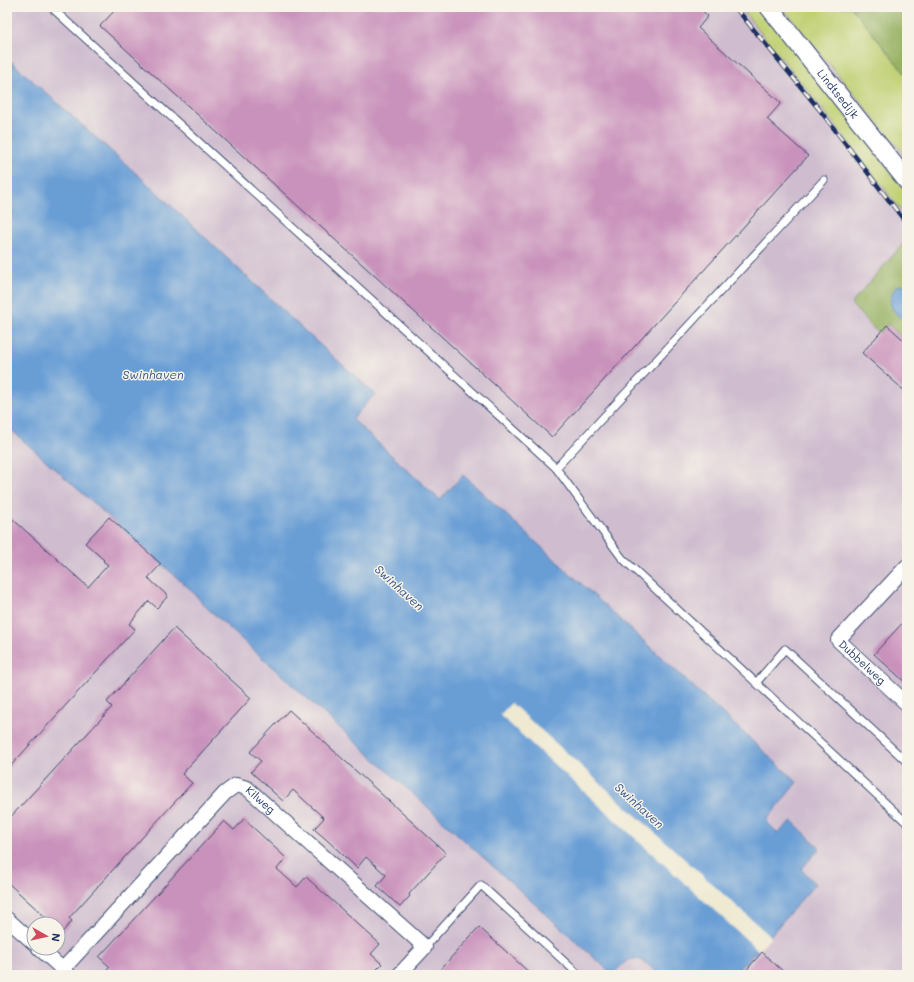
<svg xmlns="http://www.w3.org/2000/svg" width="914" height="982" viewBox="0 0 914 982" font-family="Mali,sans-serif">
<rect width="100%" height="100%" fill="#f7f3e8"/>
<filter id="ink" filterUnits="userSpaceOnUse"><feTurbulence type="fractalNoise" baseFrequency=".025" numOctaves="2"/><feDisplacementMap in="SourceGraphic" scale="8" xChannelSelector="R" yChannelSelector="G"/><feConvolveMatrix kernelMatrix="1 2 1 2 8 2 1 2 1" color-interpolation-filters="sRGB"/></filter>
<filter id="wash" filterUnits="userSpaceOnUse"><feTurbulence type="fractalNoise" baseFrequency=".012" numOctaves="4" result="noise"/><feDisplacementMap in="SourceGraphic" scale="16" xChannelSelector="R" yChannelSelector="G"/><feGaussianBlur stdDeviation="0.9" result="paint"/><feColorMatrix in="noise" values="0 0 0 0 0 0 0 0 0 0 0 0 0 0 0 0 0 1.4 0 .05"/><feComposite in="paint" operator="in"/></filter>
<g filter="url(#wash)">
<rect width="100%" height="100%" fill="#efe9d1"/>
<path fill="#cfbdcf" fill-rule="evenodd" d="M 7,7 L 907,7 L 907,975 L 7,975 ZM 34,924 L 58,924 L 58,948 L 34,948 Z"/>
<g fill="#c0d073" stroke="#6e8068">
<path d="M 740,7 L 760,7 L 862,134 L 907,193 L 907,218 L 833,122 Z"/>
<path d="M 782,7 L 851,7 L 907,76 L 907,158 Z"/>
</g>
<g fill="#98b265" stroke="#5a7062">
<path d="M 851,7 L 894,7 L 907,14 L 907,76 Z"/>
<path d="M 907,239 L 907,285 L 896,286 L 892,309 L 907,324 L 907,342 L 888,324 L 879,333 L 872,327 L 851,304 Z"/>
</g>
<g fill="#699ed5" stroke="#42669a">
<path d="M 7,58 L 148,184 L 308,334 L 375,394 L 352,419 L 440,500 L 463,475 L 797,782 L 766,821 L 778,833 L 792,821 L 820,848 L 801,869 L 815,884 L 755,953 L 732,975 L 659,975 C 649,966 639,952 624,963 C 621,966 618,969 615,972 L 610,972 L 206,607 L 191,590 L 7,426 Z"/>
<path d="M 907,285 L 907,324 C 893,310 884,306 896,286 Z"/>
</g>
<path fill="#efe9d1" d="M 511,703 L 771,937 L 759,951 L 500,715 Z"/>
<g id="blocks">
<g fill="#c992bc">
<path d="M 118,7 L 698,7 L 708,16 L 698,28 L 781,103 L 767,119 L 808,156 L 552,437 L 100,26 Z"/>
<path d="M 887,325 L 907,343 L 907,393 L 862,353 Z"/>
<path d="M 7,514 L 88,587 L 108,565 L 103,561 L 104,560 L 85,543 L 109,517 L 161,564 L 148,578 L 168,596 L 157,608 L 149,601 L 129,624 L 135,629 L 7,770 Z"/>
<path d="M 907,618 L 907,684 L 874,654 Z"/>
<path d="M 174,628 L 251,698 L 182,774 L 192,783 L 69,918 L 72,921 L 58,937 L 58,924 L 53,924 L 7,882 L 7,821 L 112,707 L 107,702 Z"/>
<path d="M 289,710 L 446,853 L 409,894 L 410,896 L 400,907 L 377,886 L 386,875 L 366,857 L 357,868 L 327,840 L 314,829 L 324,818 L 293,790 L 283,801 L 251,772 L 261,761 L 250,752 Z"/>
<path d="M 244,819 L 286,858 L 277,869 L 297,887 L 306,877 L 380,944 L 371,954 L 382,964 L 371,975 L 102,975 L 110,967 L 99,957 L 224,821 L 234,830 Z"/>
<path d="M 479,927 L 532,975 L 435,975 Z"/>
<path d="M 762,952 L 787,975 L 742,975 Z"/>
</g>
</g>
</g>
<g filter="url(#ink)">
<use href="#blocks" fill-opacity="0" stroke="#3b4b6f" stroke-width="1"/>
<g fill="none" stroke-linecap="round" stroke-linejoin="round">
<g stroke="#3b4b6f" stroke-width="9">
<g id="service">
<path d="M 51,7 L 556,468 L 622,558 L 907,823"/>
<path d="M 556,468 L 824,180"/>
<path d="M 756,683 L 785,649 L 907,762"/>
<path d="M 425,947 L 481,885 L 579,975"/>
</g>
</g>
<g stroke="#3b4b6f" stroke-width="16">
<g id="minor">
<path id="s1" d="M 907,566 L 838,640 L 907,704"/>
<path d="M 7,919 L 34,943"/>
<path d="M 39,948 L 69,975"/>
<path id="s2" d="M 63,969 L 225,793 L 236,785 L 247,788 L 425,947 L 399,975"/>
</g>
</g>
<g stroke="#3b4b6f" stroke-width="20">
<g id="tertiary">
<path id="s3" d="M 769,7 L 907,181"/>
</g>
</g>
<use href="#service" stroke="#fff" stroke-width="7"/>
<use href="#minor" stroke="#fff" stroke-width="14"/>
<use href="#tertiary" stroke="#fff" stroke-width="18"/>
<g stroke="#1b2f5e" stroke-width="4.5">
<path id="rail" d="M 735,7 L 819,109 L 907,224"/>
</g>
<use href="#rail" stroke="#f7f3e8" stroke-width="3" stroke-dasharray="9" stroke-linecap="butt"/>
</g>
</g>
<g text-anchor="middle" stroke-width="3" stroke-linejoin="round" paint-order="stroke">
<g font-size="11" fill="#1b2f5e" stroke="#f7f3e8">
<text dy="4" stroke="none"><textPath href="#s3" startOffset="111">Lindtsedijk</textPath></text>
<text dy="4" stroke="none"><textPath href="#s1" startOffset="134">Dubbelweg</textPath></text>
<text dy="4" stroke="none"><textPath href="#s2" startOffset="282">Kilweg</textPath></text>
</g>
<g font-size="12" font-style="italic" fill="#365688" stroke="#f7f3e8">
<text x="153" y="379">Swinhaven</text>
<text transform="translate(399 588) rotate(42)" y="4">Swinhaven</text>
<text transform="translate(639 806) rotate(42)" y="4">Swinhaven</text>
</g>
</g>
<rect width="914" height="982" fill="none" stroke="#f7f3e8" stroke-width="24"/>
<g transform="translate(46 936) rotate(98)"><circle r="19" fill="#f7f3e8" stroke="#9fa5b1"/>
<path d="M0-3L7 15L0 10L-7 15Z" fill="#d1495b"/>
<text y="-6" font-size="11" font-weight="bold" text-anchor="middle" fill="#1b2f5e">N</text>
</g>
</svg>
